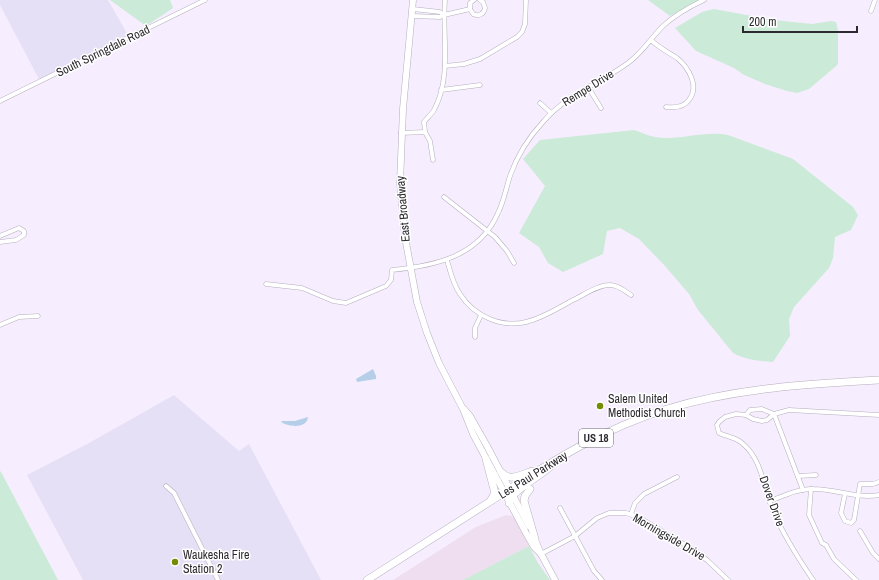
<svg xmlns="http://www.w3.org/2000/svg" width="879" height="580" viewBox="0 0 879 580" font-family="'Archivo Narrow',sans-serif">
<rect width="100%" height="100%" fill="#f6eefe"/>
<path fill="#efdeef" d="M 506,515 L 512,516 L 515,519 L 529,546 L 463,580 L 393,580 L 476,527 Z"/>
<g fill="#e6e0f6">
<path d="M 0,0 L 108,0 L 129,37 L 40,81 L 0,5 Z"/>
<path d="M 174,395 L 239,451 L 249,444 L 321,580 L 83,580 L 27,475 L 89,443 Z"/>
</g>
<g fill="#cbead8">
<path d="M 110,0 L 170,0 L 173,8 L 146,26 Z"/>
<path d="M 648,0 L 699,0 L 670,16 Z"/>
<path d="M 714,9 L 774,20 L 812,24 L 831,21 L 836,22 L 838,31 L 838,64 L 835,67 L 809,89 L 797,93 L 787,91 L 765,84 L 744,75 L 734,68 L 696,51 L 675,28 L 702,12 Z"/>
<path d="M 634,130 C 641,132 648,136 655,137 C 679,141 704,130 728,135 L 793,159 L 853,207 L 858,215 L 851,230 L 835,237 L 833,258 L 829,268 L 794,307 L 789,319 L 790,336 L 773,362 C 759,361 746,360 733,353 L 698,310 L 689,294 L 665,266 L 639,239 L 620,228 L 607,231 L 603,254 L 563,272 L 548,263 L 539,247 L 519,233 L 545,186 L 523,159 L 540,140 Z"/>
<path d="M 0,471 L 1,472 L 58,580 L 0,580 Z"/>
<path d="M 529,546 L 538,563 L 550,580 L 463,580 Z"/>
</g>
<g fill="#b4cfe7">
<path d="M 373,369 L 376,376 L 376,379 L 357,382 L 356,379 Z"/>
<path d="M 308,417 C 307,429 288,427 281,422 L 282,421 L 295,421 Z"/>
</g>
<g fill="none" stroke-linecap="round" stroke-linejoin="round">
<g stroke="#b5aebc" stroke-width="5">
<g id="minor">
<path d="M 474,0 L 470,3 L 470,9 L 473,14 C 479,17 484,14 485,8 L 483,2 L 480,0"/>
<path d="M 413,9 L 440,12 L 444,15"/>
<path d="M 871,11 L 875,0"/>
<path d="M 412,16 L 440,17 L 444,15 L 470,9"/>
<path d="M 651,40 C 659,48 668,52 677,58 C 688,67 700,86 689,100 C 684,107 675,108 666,107"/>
<path d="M 445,66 L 464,64 L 480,59 L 517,37 L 522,32 L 525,24 L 526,0"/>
<path d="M 588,87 L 601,108"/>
<path d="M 441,90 L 480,85"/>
<path d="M 0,101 L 205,0"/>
<path d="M 540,103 L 551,113"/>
<path d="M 425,132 L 424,122 C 427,118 432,114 434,110 C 452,77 442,36 445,0"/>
<path d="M 401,133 L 425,132 L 430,141 L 433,160"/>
<path d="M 444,197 L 495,237 L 507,251 L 514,263"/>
<path d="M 0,236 L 19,228 L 24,231 L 24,235 L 16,240 L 0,242"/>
<path d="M 447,260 C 450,271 453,284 460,294 C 474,316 501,328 526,322 C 543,318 558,308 573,300 C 584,295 597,285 610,285 C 618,285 625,291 631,295"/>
<path d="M 266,284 L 302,288 L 333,301 L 346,303 L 386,286 L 391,280 L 392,270 C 434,266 479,257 498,213 C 504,201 506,188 510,176 C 517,156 529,137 543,122 C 567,94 599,84 628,63 C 642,53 651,38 663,26 C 675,15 689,7 704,0"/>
<path d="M 0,325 L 19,317 L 38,316"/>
<path d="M 475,337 L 475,328 L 481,315"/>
<path d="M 746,415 L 750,410 L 762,409 L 774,414 L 803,490"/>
<path d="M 798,476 L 816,475"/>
<path d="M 166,486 L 174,493 L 218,580"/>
<path d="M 811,489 L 809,515 L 822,543 L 826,545 L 834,559 L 856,580"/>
<path d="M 845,494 L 841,513 L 845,521 L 851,523 L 854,520 L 860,484 L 873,484 L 879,482"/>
<path d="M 770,501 C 783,496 800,488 814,489 C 836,489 857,499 879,495"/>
<path d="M 560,508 L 594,571 L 602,580"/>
<path d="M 631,514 L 635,503 L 644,494 L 677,477"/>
<path d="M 860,531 L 873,553 L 879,559"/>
<path d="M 541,554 L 575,536 L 597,518 L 609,513 L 626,513 L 638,517 L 697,552 L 708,561 L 728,580"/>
<path d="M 813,580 C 798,558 784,536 773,511 C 763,488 763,460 742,443 C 735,437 727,437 719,433 L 717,425 L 719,422 L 725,417 L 736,414 L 746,415 L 753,419 L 762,421 L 767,420 L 774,414 L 789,410 L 879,415"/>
</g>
</g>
<g stroke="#b5aebc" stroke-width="7">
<g id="secondary">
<path d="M 413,0 L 403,109 L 400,183 L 405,237 L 417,302 L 427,333 L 439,363 L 463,409 L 473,434 L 526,533 L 534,547 L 541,554"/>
<path d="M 464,409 L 470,416 L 487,446 L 529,526"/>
<path d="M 533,535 L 541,554 L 555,580"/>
</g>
</g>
<g stroke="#b5aebc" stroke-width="8">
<g id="primary">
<path d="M 486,459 L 495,493 L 491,500"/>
<path d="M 501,472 C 509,482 521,475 532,471"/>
<path d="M 530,489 L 525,496 L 524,501 L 535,539"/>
<path d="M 509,503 C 509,492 542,475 551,466"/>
<path d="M 367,580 C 409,553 451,526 494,499 C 549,463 604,428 667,409 C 736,388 808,384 879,380"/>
</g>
</g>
<use href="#minor" stroke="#fff" stroke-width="4"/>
<use href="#secondary" stroke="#fff" stroke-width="6"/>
<use href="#primary" stroke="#fff" stroke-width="7"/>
</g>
<g fill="#738c01" stroke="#fff" stroke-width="1.5">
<circle cx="600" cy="406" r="4"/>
<circle cx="175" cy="562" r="4"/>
</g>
<g text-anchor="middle" stroke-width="3" stroke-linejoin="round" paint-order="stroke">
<rect fill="#fff" stroke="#6c6a6d" stroke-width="1" x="579" y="429" width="34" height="18" rx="3"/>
<g font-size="11" font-weight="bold" fill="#2d2a2f">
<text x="596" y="442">US 18</text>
</g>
<g font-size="12" fill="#2d2a2f" stroke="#fff">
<text transform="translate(103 51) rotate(-26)" y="4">South Springdale Road</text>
<text transform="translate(588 88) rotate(-32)" y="4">Rempe Drive</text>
<text transform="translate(403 209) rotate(-95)" y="4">East Broadway</text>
<text transform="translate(533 475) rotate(-32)" y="4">Les Paul Parkway</text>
<text transform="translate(772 501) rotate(70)" y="4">Dover Drive</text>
<text transform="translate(669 537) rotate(30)" y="4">Morningside Drive</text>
</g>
<g font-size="12" fill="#2d2a2f" stroke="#fff" text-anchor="start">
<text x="608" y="403">Salem United<tspan x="608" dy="14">Methodist Church</tspan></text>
<text x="183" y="559">Waukesha Fire<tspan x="183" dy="14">Station 2</tspan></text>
</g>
</g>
<path d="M743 26v6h114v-6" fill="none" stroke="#2d2a2f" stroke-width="2"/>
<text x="749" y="26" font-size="12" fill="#2d2a2f" stroke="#ffffff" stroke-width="3" paint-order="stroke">200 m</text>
</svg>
